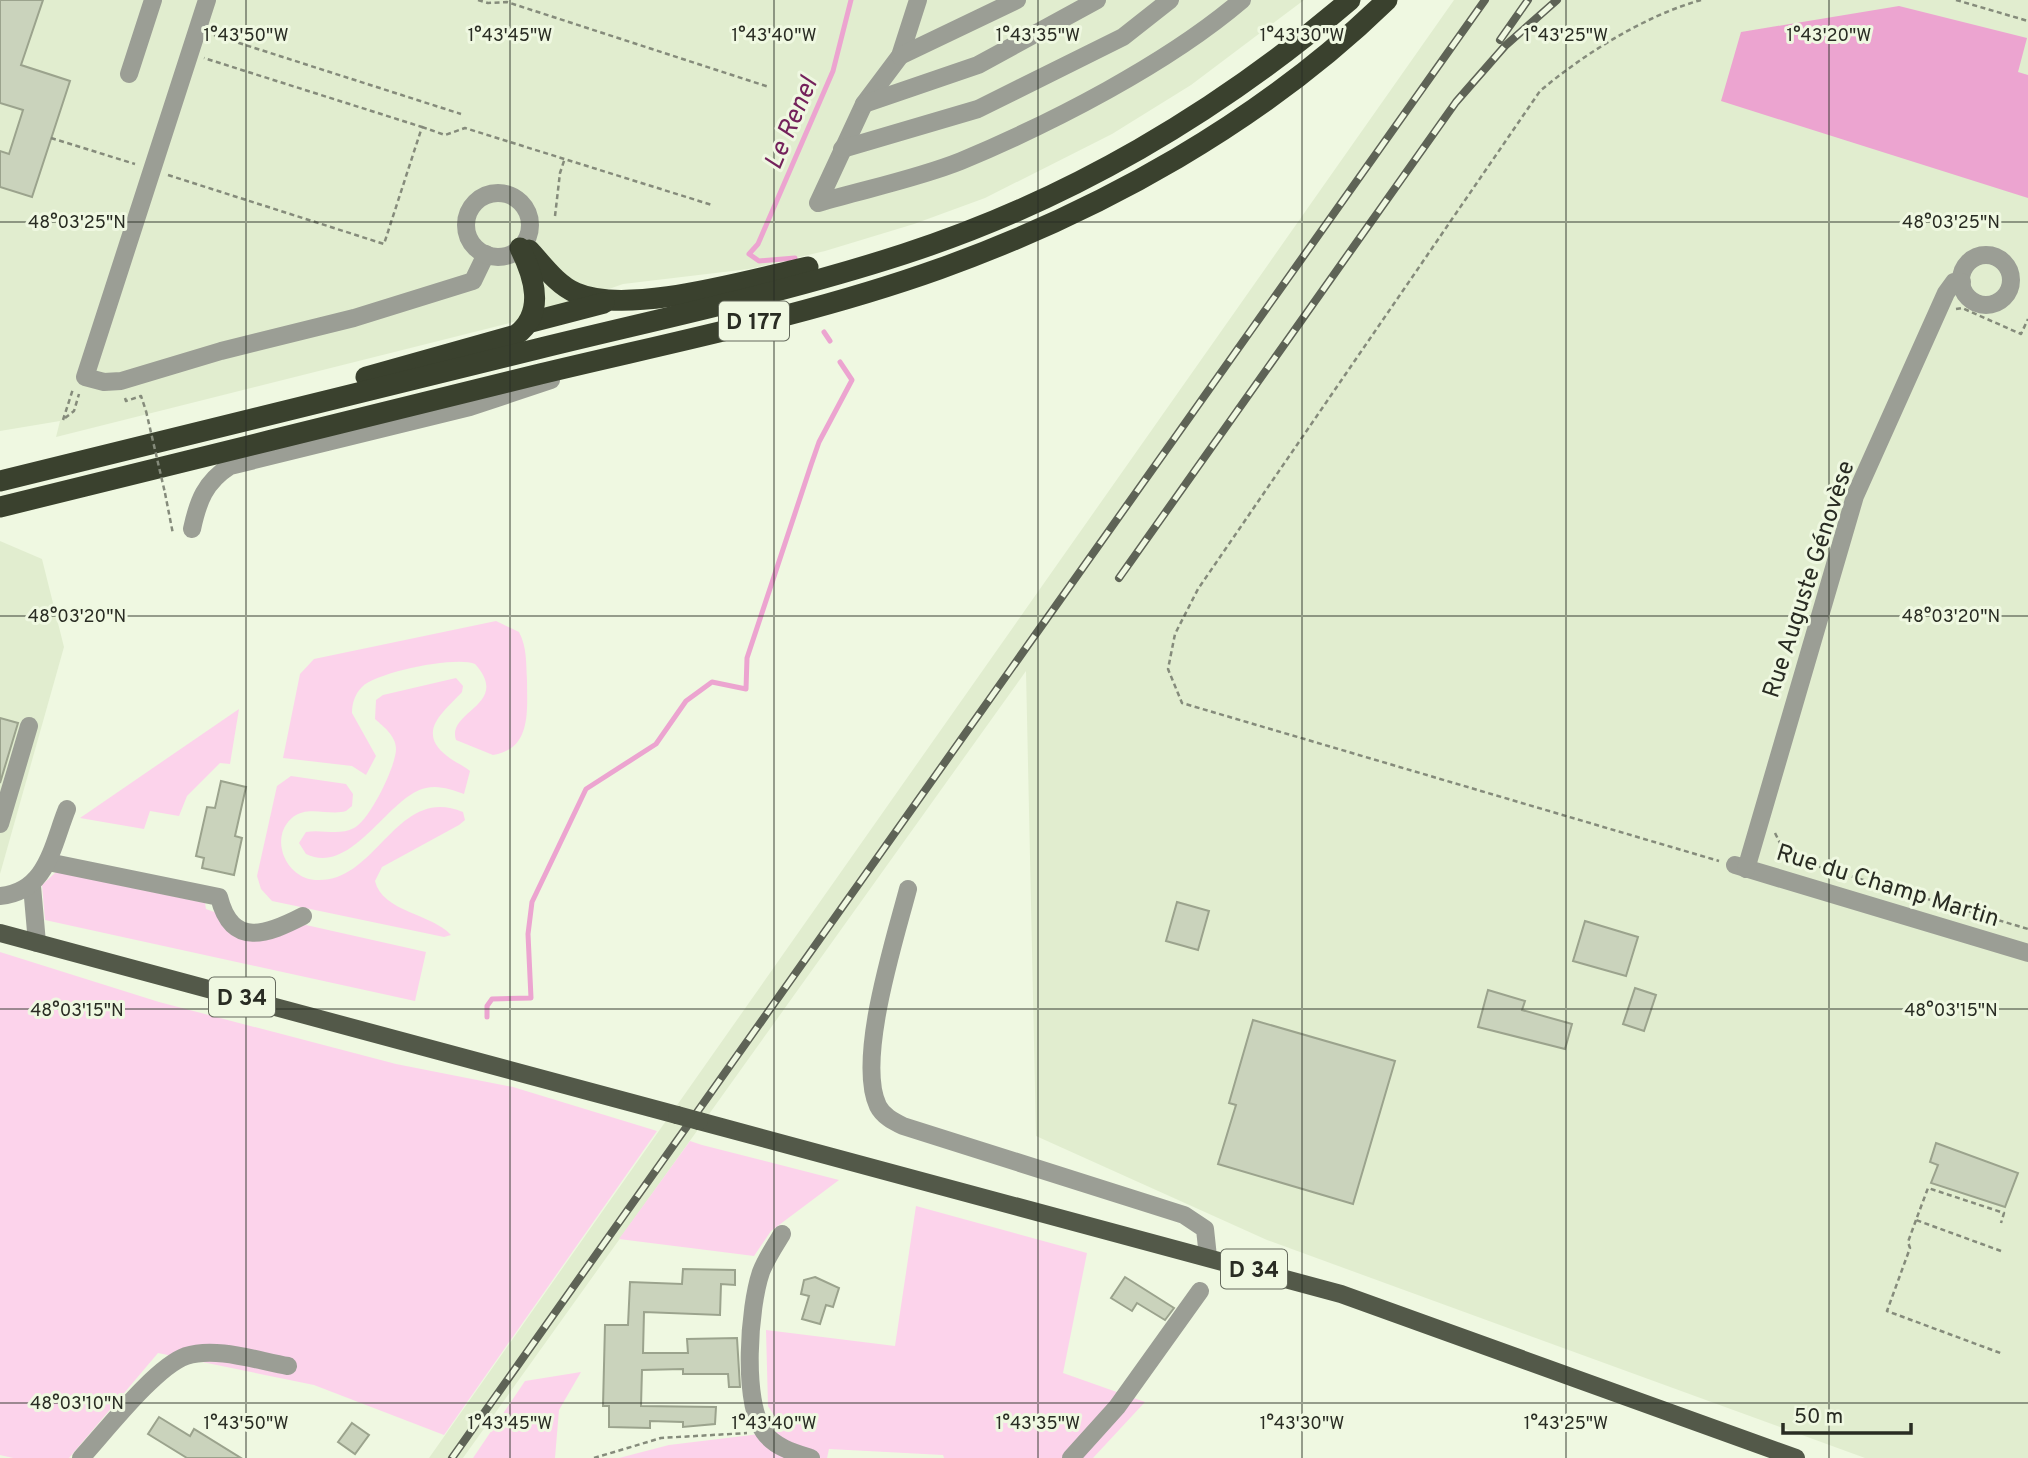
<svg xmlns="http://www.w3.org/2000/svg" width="2028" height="1458" viewBox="0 0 2028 1458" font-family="Overpass,sans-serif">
<rect width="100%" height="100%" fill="#eff8e1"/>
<g fill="#e1edcf">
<path d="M 0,0 L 1304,0 L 1191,85 L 1112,134 L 985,198 L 914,224 L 825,251 L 749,269 L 623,284 L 522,320 L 56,437 L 60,421 L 0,431 Z"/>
<path d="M 1454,0 L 2028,0 L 2028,1458 L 1865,1458 L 1267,1240 L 1036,1136 L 1026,671 L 463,1458 L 429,1458 Z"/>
<path d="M 0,541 L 42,559 L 64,647 L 0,874 Z"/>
</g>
<g fill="#fcd3eb">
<path d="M 496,621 L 519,632 C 527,647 526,663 527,680 C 527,710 532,749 493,755 L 456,740 C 446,711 512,705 475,664 C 456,656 377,672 362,687 C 355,694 352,703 352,713 L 376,756 L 366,775 L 352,766 L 283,758 L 300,674 L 314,659 Z"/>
<path d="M 456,678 L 463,686 L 462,692 C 445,711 415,731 447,756 C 454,762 463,765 470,771 L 464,794 C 452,790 439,785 426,788 C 389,795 352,877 306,854 L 299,843 L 306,832 C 322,829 339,836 354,828 C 370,820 396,766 396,749 C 396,736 384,727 375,719 L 376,700 L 383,695 Z"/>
<path d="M 239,709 L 230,764 L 220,763 L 187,796 L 179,816 L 150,811 L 144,829 L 80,818 Z"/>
<path d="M 291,776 L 346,784 L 353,794 L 352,806 L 346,811 C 330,816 308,805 293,817 C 268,837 286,879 316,880 C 377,884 396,784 463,812 L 465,820 L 459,825 L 382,867 L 375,881 C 382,912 433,914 451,935 L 444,937 L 272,901 L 261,889 L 257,876 L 277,786 Z"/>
<path d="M 56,872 L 205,903 L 206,909 L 220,914 L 237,931 L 306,925 L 426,952 L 415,1001 L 45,920 L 42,885 Z"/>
<path d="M 0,952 L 159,1002 L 396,1064 L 513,1087 L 657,1131 L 444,1435 L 314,1385 L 158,1353 L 69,1458 L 13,1458 L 0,1455 Z"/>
<path d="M 690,1141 L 702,1145 L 839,1180 L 771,1231 L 754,1256 L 619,1239 Z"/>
<path d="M 916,1206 L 1087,1253 L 1063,1373 L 1145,1402 L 1093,1458 L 944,1458 L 943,1455 L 829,1449 L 827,1458 L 619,1458 L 669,1445 L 784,1431 L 768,1406 L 766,1330 L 895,1346 Z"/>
<path d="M 581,1372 L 559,1410 L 555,1458 L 473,1458 L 525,1381 Z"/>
</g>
<path fill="#eca4d0" d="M 1899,6 L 2027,38 L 2018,72 L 2028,75 L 2028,198 L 1721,101 L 1741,32 Z"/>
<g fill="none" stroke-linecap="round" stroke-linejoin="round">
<g stroke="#eca4d0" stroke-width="5">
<path d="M 795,258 L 759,261 L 749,254 L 758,244 L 833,71 L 851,0"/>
<path d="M 824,332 L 830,341"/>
<path d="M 487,1017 L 487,1006 L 492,999 L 531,998 L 528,934 L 532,902 L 586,789 L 656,744 L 686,701 L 712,682 L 746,689 L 747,658 L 811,465 L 819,442 L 852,380 L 840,362"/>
</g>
</g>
<g fill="#cad3bc" stroke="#9ba38d" stroke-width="2">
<path d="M 0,0 L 43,0 L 21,65 L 70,81 L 32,197 L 0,187 L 0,151 L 9,154 L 23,110 L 0,103 Z"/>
<path d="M 0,718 L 18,723 L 0,783 Z"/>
<path d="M 221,781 L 246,787 L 235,836 L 242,838 L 234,875 L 202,868 L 204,858 L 196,856 L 207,807 L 215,808 Z"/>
<path d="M 1177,902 L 1209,911 L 1198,950 L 1166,941 Z"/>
<path d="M 1585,921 L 1638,937 L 1626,976 L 1573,961 Z"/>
<path d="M 1635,988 L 1656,995 L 1644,1031 L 1623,1024 Z"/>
<path d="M 1488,990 L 1525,1001 L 1522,1010 L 1572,1024 L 1565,1049 L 1478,1027 Z"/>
<path d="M 1253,1020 L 1395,1061 L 1353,1204 L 1218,1164 L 1236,1105 L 1229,1103 Z"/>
<path d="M 1936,1143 L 2018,1173 L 2005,1207 L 1931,1183 L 1938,1165 L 1930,1162 Z"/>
<path d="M 683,1269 L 735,1270 L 735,1285 L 721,1284 L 720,1315 L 644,1312 L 643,1353 L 688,1353 L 687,1339 L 737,1338 L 740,1387 L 729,1387 L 728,1374 L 683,1374 L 683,1369 L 642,1370 L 641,1406 L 716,1407 L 715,1424 L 683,1427 L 683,1422 L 650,1421 L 650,1428 L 609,1427 L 609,1406 L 603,1406 L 605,1325 L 628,1325 L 630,1282 L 682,1284 Z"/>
<path d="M 815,1277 L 839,1288 L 833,1307 L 826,1305 L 820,1324 L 802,1319 L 809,1296 L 801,1294 L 804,1280 Z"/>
<path d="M 1125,1277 L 1174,1308 L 1165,1320 L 1137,1303 L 1132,1311 L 1111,1298 Z"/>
<path d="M 159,1417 L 190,1436 L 194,1429 L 241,1458 L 187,1458 L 148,1434 Z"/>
<path d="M 352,1423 L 369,1435 L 355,1454 L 338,1442 Z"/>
</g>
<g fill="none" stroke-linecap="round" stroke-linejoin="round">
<g stroke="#858b7b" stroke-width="2.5" stroke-dasharray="5 3.5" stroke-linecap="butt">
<path d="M 478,0 L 488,3 L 507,2 L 769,87"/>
<path d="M 1701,0 C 1644,16 1584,54 1540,91 L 1198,589 L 1175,634 L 1168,669 L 1182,703 L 1719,861"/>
<path d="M 1956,0 L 2028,21"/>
<path d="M 214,35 L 461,114"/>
<path d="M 422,127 L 445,135 L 465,128 L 712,205"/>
<path d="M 51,138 L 135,164"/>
<path d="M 168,175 L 384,244 L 422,127 L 204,58"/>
<path d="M 555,216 L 560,173 L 565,158"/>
<path d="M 1956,309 L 1962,308 L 2021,334 L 2028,319"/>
<path d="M 125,398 L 126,401 L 141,396 L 146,411"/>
<path d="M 65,418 L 74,411 L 79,394"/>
<path d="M 63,420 L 73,389"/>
<path d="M 165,493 L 173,534"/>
<path d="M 1775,833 L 1784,851 L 1803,862 L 1801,868"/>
<path d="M 1803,862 L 2028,929"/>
<path d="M 1916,1220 L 1908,1242 L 1910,1248 L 1887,1311 L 2003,1354"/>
<path d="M 2001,1251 L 1916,1220 L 1928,1188 L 2004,1213 L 2001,1223"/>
<path d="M 594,1458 L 661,1438 L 747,1433"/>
</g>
<g stroke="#9b9e95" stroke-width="18">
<path d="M 207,0 L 85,377 L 104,382 L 121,381 L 221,351 L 354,318 L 473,281 L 486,254"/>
<path d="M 918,0 L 900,56 L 864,104 L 818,203 C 865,189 916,179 961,161 C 1052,123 1167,64 1242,0"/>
<path d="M 900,56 L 1017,0"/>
<path d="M 129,74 L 153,0"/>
<path d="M 864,104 L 978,65 L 1097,0"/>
<path d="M 842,149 L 978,109 L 1123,37 L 1170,0"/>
<circle cx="498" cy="225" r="32"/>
<circle cx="1986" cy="280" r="25"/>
<path d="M 192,529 C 198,501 205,482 230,466 L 470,407 L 551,380"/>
<path d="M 0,824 L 29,726"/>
<path d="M 48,862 L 219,897 C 232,949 268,934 303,916"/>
<path d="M 1735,865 L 2028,953"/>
<path d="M 1746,869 L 1855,496 L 1946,293 L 1954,282 L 1962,282"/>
<path d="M 32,886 L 37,943"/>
<path d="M 908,889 C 895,939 856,1060 878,1106 C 883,1116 893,1121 903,1126 L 1184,1215 L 1205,1229 L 1208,1257"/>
<path d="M 0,896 C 47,892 52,846 67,809"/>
<path d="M 782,1234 C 774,1247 766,1259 761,1272 C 749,1307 742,1401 764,1432 C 774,1447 795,1453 811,1458"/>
<path d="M 81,1458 C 105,1432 155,1367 186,1356 C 216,1346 258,1361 288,1366"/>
<path d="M 1071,1458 L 1117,1407 L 1200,1291"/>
</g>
<g stroke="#535949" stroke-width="18">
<path d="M 0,933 L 677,1115"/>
<path d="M 699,1121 L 1341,1294 L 1796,1458"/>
</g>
<g stroke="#3a412e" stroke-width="21">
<path d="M 529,250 C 543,265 557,285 576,293 C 628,316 752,279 808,267"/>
<path d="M 531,322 L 604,303"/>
<path d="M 366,377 L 516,335 C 546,313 534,276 520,248"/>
<path d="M 0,481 C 179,437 358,393 537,349 C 659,319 784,293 904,254 C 1068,201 1219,112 1350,0"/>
<path d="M 0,507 C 180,463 360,418 540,374 C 673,342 810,315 939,269 C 1101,211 1263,121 1387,0"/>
</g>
<g stroke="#5e6356" stroke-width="8">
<g id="rail">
<path d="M 1500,40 L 1528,0"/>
<path d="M 1119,578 L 1456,102 L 1505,46 L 1557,0"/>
<path d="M 452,1458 L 1485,0"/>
</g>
</g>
<use href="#rail" stroke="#eff8e1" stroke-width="5" stroke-dasharray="16" stroke-linecap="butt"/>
<path stroke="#858b7b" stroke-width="2.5" stroke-dasharray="5 3.5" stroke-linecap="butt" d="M 146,411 L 165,493"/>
<path stroke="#535949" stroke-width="18" d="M 677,1115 L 699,1121"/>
</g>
<path fill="none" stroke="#292c23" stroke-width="2" stroke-opacity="0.45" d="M 246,0 L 246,1458M 510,0 L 510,1458M 774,0 L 774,1458M 1038,0 L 1038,1458M 1302,0 L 1302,1458M 1566,0 L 1566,1458M 1829,0 L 1829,1458M 0,222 L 2028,222M 0,616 L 2028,616M 0,1009 L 2028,1009M 0,1403 L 2028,1403"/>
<g text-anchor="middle" stroke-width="6" stroke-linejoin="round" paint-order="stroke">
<g fill="#eff8e1" stroke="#64695c" stroke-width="2">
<rect x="719" y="301.5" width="70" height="39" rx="5"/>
<rect x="209" y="977.5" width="66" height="39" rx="5"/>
<rect x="1221" y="1249.5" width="66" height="39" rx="5"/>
</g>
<g font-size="23" font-weight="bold" fill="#292c23">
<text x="754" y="329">D 177</text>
<text x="242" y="1005">D 34</text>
<text x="1254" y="1277">D 34</text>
</g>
<g font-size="24" fill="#292c23" stroke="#eff8e1">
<text transform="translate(1808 579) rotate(-72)" y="8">Rue Auguste Génovèse</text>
<text transform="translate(1888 885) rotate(17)" y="8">Rue du Champ Martin</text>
</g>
<g font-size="26" font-style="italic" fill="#74225b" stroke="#eff8e1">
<text transform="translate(790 123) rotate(-67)" y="9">Le Renel</text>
</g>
</g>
<g font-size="18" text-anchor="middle" fill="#292c23" stroke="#eff8e1" stroke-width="6" stroke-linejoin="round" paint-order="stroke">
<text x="246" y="41">1°43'50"W</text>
<text x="510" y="41">1°43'45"W</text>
<text x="774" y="41">1°43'40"W</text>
<text x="1038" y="41">1°43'35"W</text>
<text x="1302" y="41">1°43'30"W</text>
<text x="1566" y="41">1°43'25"W</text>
<text x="1829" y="41">1°43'20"W</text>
<text x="77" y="228">48°03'25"N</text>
<text x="1951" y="228">48°03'25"N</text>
<text x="77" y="622">48°03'20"N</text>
<text x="1951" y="622">48°03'20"N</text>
<text x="77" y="1016">48°03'15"N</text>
<text x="1951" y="1016">48°03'15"N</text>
<text x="77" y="1409">48°03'10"N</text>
<text x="246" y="1429">1°43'50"W</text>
<text x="510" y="1429">1°43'45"W</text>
<text x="774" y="1429">1°43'40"W</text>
<text x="1038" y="1429">1°43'35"W</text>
<text x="1302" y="1429">1°43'30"W</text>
<text x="1566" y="1429">1°43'25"W</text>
</g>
<path d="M1783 1423v10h128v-10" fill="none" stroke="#292c23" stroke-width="3.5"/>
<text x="1794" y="1423" font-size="21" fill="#292c23" stroke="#eff8e1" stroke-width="5" paint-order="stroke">50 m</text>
</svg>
